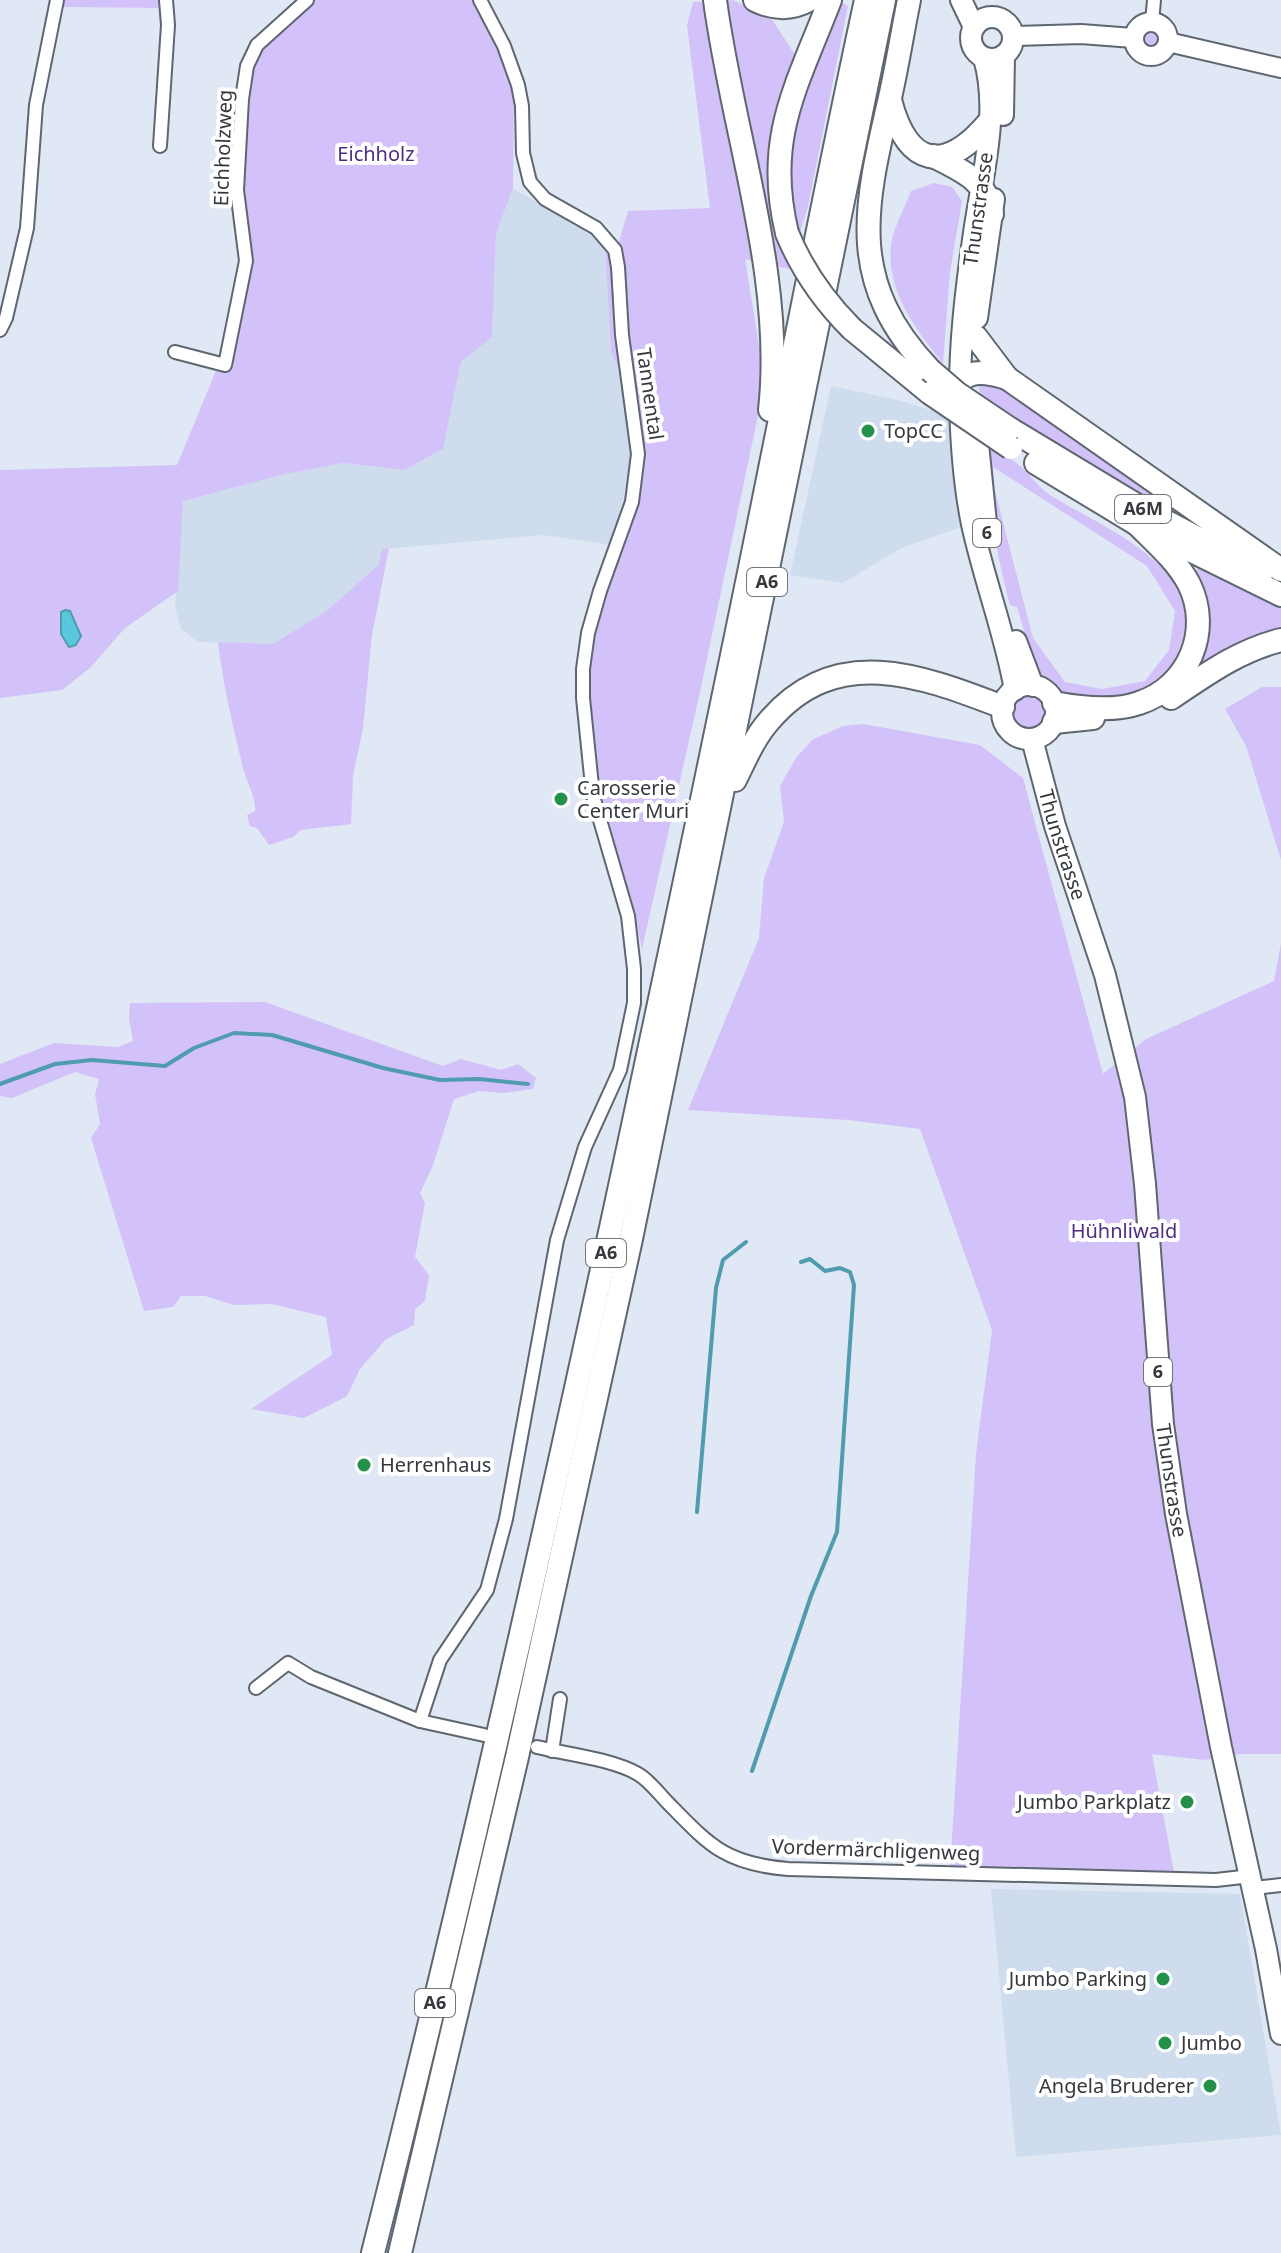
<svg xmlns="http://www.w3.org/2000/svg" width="1281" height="2253" viewBox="0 0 1281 2253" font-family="'Noto Sans',sans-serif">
<rect width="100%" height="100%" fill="#dfe8f4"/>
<g fill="#cedced">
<path d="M 513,188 L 605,244 L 611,353 L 621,372 L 633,456 L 612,545 L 543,535 L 383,549 L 379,564 L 328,610 L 273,644 L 198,642 L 181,629 L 175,607 L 183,501 L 285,474 L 343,463 L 404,470 L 443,449 L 461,362 L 492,337 L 496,234 Z"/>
<path d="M 831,386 L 898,400 L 956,418 L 967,525 L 901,548 L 843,583 L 790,575 Z"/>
<path d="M 991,1889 L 1240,1894 L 1281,2135 L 1016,2157 Z"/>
</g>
<g fill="#d3c2fa" fill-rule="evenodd">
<path d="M 63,0 L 165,0 L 165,8 L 62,7 Z"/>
<path d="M 311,0 L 475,0 L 499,47 L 514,87 L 513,188 L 496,234 L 492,337 L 461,362 L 443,449 L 404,470 L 343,463 L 285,474 L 183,501 L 178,591 L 125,628 L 90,668 L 62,690 L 0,698 L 0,470 L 177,465 L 227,344 L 245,262 L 239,209 L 251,60 Z"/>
<path d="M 733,0 L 773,21 L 801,64 L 814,72 L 840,1 L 848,6 L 808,206 L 789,269 L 745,259 L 765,382 L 700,692 L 642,949 L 633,905 L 601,808 L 588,720 L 588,662 L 633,456 L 621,372 L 611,353 L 605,244 L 618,245 L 628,211 L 710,208 L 687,25 L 693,2 Z"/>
<circle cx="1150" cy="39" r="9"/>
<path d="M 934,183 L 952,187 L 962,201 L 950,272 L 943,363 C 916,330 886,291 891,245 C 893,228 905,208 911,191 Z"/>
<path d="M 978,378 L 998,381 L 1197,517 L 1208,535 L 981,401 Z"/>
<path d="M 983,441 C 995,448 1008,456 1019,465 C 1030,474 1038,487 1050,495 C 1107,531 1221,571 1174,660 C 1159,689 1126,697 1095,696 L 1087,703 C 1046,693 1042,689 1024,651 L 1027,641 L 1017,607 L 1010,605 C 995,550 987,497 983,441 ZM 993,467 L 1147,566 L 1175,611 L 1169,650 L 1145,681 L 1102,689 L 1065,682 L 1033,638 L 995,491 Z"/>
<path d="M 389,548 L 372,635 L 363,728 L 353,776 L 351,824 L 301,830 L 293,837 L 269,845 L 257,828 L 250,826 L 247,815 L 255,811 C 256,798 247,782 243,768 C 233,726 223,685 218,642 L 273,644 L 328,610 L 379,564 L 382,549 Z"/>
<path d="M 1199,567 L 1281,604 L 1281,636 L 1192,677 L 1191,576 Z"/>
<path d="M 1262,687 L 1281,687 L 1281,860 L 1246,746 L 1225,709 Z"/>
<circle cx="1030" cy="712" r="19"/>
<path d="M 863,724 L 980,745 L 1023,778 L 1103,1074 L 1146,1039 L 1274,981 L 1281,943 L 1281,1754 L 1240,1754 L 1204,1760 L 1152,1754 L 1174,1872 L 950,1870 L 976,1454 L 992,1330 L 920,1129 L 848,1120 L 688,1110 L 759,938 L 764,878 L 784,822 L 780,786 L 796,758 L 812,740 L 843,726 Z"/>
<path d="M 265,1002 L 443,1066 L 461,1059 L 501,1070 L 518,1064 L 536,1078 L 533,1089 L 504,1093 L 479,1091 L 454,1099 L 432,1168 L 420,1193 L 425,1203 L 415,1257 L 429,1275 L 425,1301 L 415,1309 L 414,1325 L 386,1339 L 360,1369 L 347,1396 L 304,1418 L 251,1409 L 332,1355 L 326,1317 L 272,1304 L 234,1305 L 205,1296 L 181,1296 L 173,1307 L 144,1311 L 91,1138 L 100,1124 L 95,1094 L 99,1079 L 75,1072 L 12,1098 L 0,1096 L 0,1064 L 54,1043 L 118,1047 L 133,1041 L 129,1019 L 130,1003 Z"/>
</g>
<path fill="#5bc7de" stroke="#509cae" stroke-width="2" d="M 65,610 L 70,611 L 81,636 L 76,645 L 69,647 L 61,634 L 61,612 Z"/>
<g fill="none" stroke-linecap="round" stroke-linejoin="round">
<g stroke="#509cae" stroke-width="4">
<path d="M 0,1084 L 55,1064 L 92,1060 L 165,1066 L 194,1048 L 234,1033 L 272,1035 L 383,1068 L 440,1080 L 479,1079 L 528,1084"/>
<path d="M 697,1512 L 716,1288 L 723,1260 L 746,1242"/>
<path d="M 752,1771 L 811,1596 L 837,1532 L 854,1285 L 850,1272 L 840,1268 L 825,1271 L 810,1259 L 801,1262"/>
</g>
<g stroke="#5e6670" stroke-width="16">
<g id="street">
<path d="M 1152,22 L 1154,0"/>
<path d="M 160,146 L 168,25 L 166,0"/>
<path d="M 0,330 L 6,318 L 27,228 L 36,105 L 57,0"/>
<path d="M 175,352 L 225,365 L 246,261 L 237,190 L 242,99 L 247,66 L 257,45 L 307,0"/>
<path d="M 256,1688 L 288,1663 L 311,1677 L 420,1721 L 484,1735"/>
<path d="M 420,1721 L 440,1660 L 487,1590 L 506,1519 L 557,1240 L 585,1147 L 620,1070 L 634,1003 L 634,969 L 628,916 L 593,796 L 583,698 L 583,669 L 588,633 L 600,591 L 632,502 L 638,454 L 622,335 L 618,267 L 615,250 L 596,228 L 545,199 L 530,182 L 523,153 L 522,106 L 518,85 L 504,46 L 480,0"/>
<path d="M 537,1747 C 566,1754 612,1759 638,1774 C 650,1781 659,1794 669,1804 C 710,1846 726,1864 788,1869 L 1216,1880 L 1251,1876"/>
<path d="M 552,1751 L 560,1699"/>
<path d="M 1254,1888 L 1281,1885"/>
</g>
</g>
<g stroke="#5e6670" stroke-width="22">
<g id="secondary">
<circle cx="1151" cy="39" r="17"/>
<path d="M 1012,36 L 1081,34 L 1133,38"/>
<path d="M 1168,42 L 1281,68"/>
</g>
</g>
<g stroke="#5e6670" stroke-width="24">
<g id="primary">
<path d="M 961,0 L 974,27"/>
<circle cx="992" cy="38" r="21"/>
<path d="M 984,58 C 1000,114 982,176 974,233 C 966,289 959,346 960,403 C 961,443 964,485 972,524 C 984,580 1005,633 1015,690"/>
<path d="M 1003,115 L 1004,55"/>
<path d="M 977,318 L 994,199"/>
<path d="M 975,414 L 987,533"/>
<path d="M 1016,641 L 1033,686"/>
<circle cx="1029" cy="712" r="27"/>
<path id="s1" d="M 1032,739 L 1055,826 L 1105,975 L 1135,1097 L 1145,1184 L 1163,1424 L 1176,1514 L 1221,1747 L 1266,1949 L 1281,2034"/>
</g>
</g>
<g stroke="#5e6670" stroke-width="26">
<g id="highway">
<path d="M 715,0 C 732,131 785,276 770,410"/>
<path d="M 755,0 C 773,9 791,10 809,0"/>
<path d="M 909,0 C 902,34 897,68 889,102 C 864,210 847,283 930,370"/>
<path d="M 890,100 C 907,167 945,175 989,122"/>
<path d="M 933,156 C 961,170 988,181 992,214"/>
<path d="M 787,233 C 764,138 797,86 830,0"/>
<path d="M 852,329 L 930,393"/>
<path d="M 976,337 L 1007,378 L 1281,570"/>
<path d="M 961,381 C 972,368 992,374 1007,378"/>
<path d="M 1010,429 L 1146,511 L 1262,572"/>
<path d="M 1036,463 L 1137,524 L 1281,595"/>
<path d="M 1171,698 C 1207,674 1238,651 1281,640"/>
<path d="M 1054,703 C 1080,708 1114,712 1139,703 C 1189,687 1212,630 1189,584 C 1177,561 1155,542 1137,524"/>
<path d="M 1054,722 L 1093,718"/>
<path d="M 735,780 C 745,760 754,738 769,721 C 836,642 922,676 1003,707"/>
<path d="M 373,2253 C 508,1717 624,1177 736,636 C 780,424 820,212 866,0"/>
<path d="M 400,2253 L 517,1757 L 631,1239 L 884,0"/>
</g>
</g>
<use href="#street" stroke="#fff" stroke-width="12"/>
<use href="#secondary" stroke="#fff" stroke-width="18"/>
<use href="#primary" stroke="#fff" stroke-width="20"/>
<use href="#highway" stroke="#fff" stroke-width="22"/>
<g stroke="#5e6670" stroke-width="26" stroke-linecap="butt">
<g id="highway-bridge">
<path d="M 787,233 C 802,270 824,301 852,329"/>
<path d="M 930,370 L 958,394 L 1010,429"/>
<path d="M 930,393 L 1011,448"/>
</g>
</g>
<use href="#highway-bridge" stroke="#fff" stroke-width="22"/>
</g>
<g fill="#24914a" stroke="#fff" stroke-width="3">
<circle cx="868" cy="431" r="8"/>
<circle cx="561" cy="799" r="8"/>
<circle cx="364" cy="1465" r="8"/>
<circle cx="1187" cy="1802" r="8"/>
<circle cx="1163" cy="1979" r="8"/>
<circle cx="1165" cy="2043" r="8"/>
<circle cx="1210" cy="2086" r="8"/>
</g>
<g text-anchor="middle" stroke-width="8" stroke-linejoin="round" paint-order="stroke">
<g fill="#fff" stroke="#727477" stroke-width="2">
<rect x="1115" y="495" width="56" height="28" rx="6"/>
<rect x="973" y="519" width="28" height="28" rx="6"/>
<rect x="747" y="568" width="40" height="28" rx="6"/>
<rect x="586" y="1239" width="40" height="28" rx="6"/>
<rect x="1144" y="1358" width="28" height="28" rx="6"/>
<rect x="415" y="1989" width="40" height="28" rx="6"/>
</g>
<g font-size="18" font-weight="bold" fill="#35383d">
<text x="1143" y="515">A6M</text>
<text x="987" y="539">6</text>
<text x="767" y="588">A6</text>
<text x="606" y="1259">A6</text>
<text x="1158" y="1378">6</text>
<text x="435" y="2009">A6</text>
</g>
<g font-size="20" fill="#35383d" stroke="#fff">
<text transform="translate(223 148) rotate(-88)" y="7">Eichholzweg</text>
<text transform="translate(978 209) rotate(-82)" y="7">Thunstrasse</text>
<text transform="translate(650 394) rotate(82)" y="7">Tannental</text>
<text dy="7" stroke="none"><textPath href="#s1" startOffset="110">Thunstrasse</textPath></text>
<text dy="7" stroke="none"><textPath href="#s1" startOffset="758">Thunstrasse</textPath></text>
<text transform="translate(876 1850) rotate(2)" y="7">Vordermärchligenweg</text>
</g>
<g font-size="20" fill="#4f2d80" stroke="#fff">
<text x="376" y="161">Eichholz</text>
<text x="1124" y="1238">Hühnliwald</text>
</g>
<g font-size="20" fill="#35383d" stroke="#fff" text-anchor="start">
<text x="884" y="438">TopCC</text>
<text x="577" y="795">Carosserie<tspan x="577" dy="23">Center Muri</tspan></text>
<text x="380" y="1472">Herrenhaus</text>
<text x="1171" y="1809" text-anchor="end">Jumbo Parkplatz</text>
<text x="1147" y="1986" text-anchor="end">Jumbo Parking</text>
<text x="1181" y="2050">Jumbo</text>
<text x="1194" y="2093" text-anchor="end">Angela Bruderer</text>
</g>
</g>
</svg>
